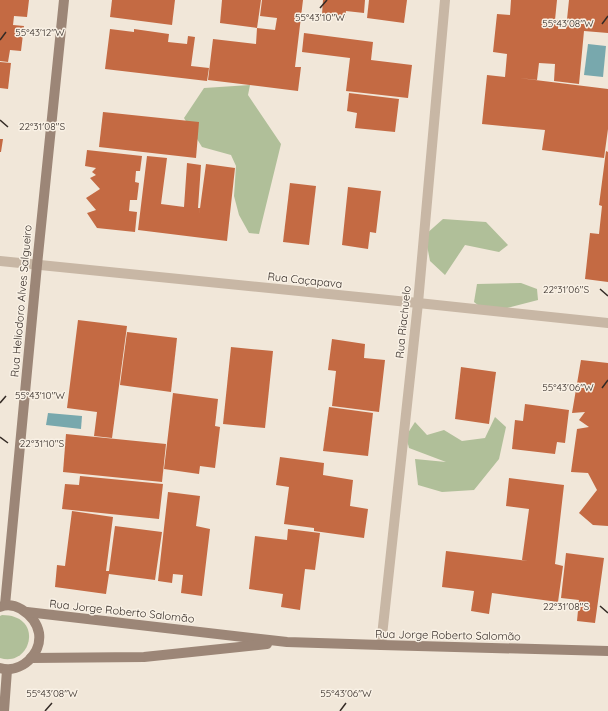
<svg xmlns="http://www.w3.org/2000/svg" width="608" height="711" viewBox="0 0 608 711" font-family="Quicksand,sans-serif">
<rect width="100%" height="100%" fill="#f1e7d9"/>
<g fill="#b0bf99">
<path d="M 250,85 L 248,95 L 281,144 L 259,234 L 249,233 L 239,215 L 234,196 L 236,166 L 231,155 L 202,147 L 184,118 L 204,88 Z"/>
<path d="M 443,219 L 486,222 L 508,245 L 499,252 L 465,245 L 445,275 L 430,261 L 425,235 Z"/>
<path d="M 521,283 L 537,289 L 538,300 L 488,313 L 474,302 L 477,284 Z"/>
<path d="M 495,417 L 506,427 L 499,459 L 474,490 L 442,492 L 418,485 L 415,459 L 446,462 L 409,448 L 406,436 L 415,422 L 427,435 L 444,430 L 462,441 L 485,438 Z"/>
<path d="M 2,615 C 45,615 31,668 0,658 L 0,616 Z"/>
</g>
<g fill="#78a8ad">
<path d="M 588,44 L 606,46 L 603,77 L 584,75 Z"/>
<path d="M 48,413 L 82,416 L 81,429 L 46,425 Z"/>
</g>
<g fill="#c46a43">
<path d="M 0,0 L 29,0 L 27,17 L 14,16 L 13,25 L 24,26 L 21,51 L 10,50 L 8,62 L 0,61 Z"/>
<path d="M 112,0 L 175,0 L 172,25 L 110,17 Z"/>
<path d="M 222,0 L 261,0 L 257,28 L 220,23 Z"/>
<path d="M 262,0 L 303,0 L 295,67 L 301,67 L 298,91 L 208,80 L 213,39 L 256,44 L 257,28 L 275,30 L 277,18 L 260,16 Z"/>
<path d="M 323,0 L 365,0 L 364,13 L 346,11 L 345,18 L 322,14 Z"/>
<path d="M 369,0 L 407,0 L 404,23 L 367,18 Z"/>
<path d="M 511,0 L 557,0 L 555,20 L 559,20 L 558,29 L 566,29 L 569,0 L 608,0 L 608,33 L 584,31 L 579,84 L 554,81 L 555,64 L 539,63 L 537,80 L 519,78 L 608,89 L 608,129 L 604,158 L 542,150 L 545,130 L 482,124 L 487,75 L 505,77 L 507,54 L 493,52 L 497,14 L 510,15 Z"/>
<path d="M 110,29 L 134,32 L 134,29 L 169,34 L 168,42 L 187,44 L 188,36 L 195,37 L 191,66 L 209,68 L 207,81 L 105,69 Z"/>
<path d="M 304,33 L 373,42 L 371,60 L 412,65 L 408,98 L 346,91 L 350,58 L 302,52 Z"/>
<path d="M 0,62 L 11,63 L 8,89 L 0,88 Z"/>
<path d="M 349,93 L 399,99 L 395,132 L 355,128 L 357,113 L 347,111 Z"/>
<path d="M 103,112 L 199,122 L 196,158 L 99,147 Z"/>
<path d="M 0,139 L 3,139 L 1,152 L 0,152 Z"/>
<path d="M 87,150 L 142,156 L 140,171 L 136,171 L 135,182 L 139,183 L 137,200 L 130,200 L 129,211 L 137,212 L 135,232 L 97,228 L 87,213 L 96,210 L 86,198 L 100,189 L 90,178 L 96,175 L 92,172 L 96,168 L 85,166 Z"/>
<path d="M 606,151 L 608,152 L 608,282 L 585,279 L 590,233 L 599,234 L 602,206 L 599,205 Z"/>
<path d="M 147,156 L 167,158 L 161,204 L 184,207 L 187,163 L 201,165 L 198,208 L 200,208 L 198,223 L 206,164 L 235,168 L 227,241 L 138,230 Z"/>
<path d="M 290,183 L 316,186 L 309,245 L 283,242 Z"/>
<path d="M 348,187 L 381,191 L 376,233 L 370,232 L 368,249 L 342,245 Z"/>
<path d="M 78,320 L 127,326 L 112,438 L 94,436 L 97,412 L 67,408 Z"/>
<path d="M 127,332 L 177,338 L 171,392 L 120,385 Z"/>
<path d="M 332,339 L 365,344 L 364,358 L 385,360 L 379,412 L 332,406 L 336,371 L 328,370 Z"/>
<path d="M 231,347 L 273,351 L 265,428 L 223,424 Z"/>
<path d="M 581,360 L 608,363 L 608,526 L 593,525 L 579,513 L 597,490 L 588,473 L 571,472 L 577,429 L 589,427 L 579,420 L 585,412 L 572,413 Z"/>
<path d="M 461,367 L 496,372 L 489,424 L 455,419 Z"/>
<path d="M 173,393 L 218,399 L 215,426 L 220,427 L 215,468 L 200,466 L 199,474 L 164,469 Z"/>
<path d="M 525,404 L 569,410 L 565,443 L 557,442 L 555,454 L 512,449 L 515,420 L 523,421 Z"/>
<path d="M 329,407 L 373,413 L 368,456 L 323,451 Z"/>
<path d="M 66,434 L 166,444 L 162,482 L 63,472 Z"/>
<path d="M 280,457 L 324,463 L 323,475 L 353,480 L 350,506 L 368,509 L 364,538 L 314,531 L 314,528 L 284,524 L 289,487 L 276,485 Z"/>
<path d="M 80,476 L 163,484 L 159,519 L 62,509 L 65,484 L 79,485 Z"/>
<path d="M 509,478 L 564,485 L 555,564 L 563,566 L 558,602 L 492,593 L 489,614 L 471,611 L 474,591 L 442,587 L 446,551 L 528,561 L 522,560 L 529,509 L 506,506 Z"/>
<path d="M 168,492 L 200,496 L 196,526 L 210,529 L 202,596 L 181,593 L 183,575 L 173,574 L 172,583 L 158,581 Z"/>
<path d="M 72,511 L 113,517 L 106,571 L 109,571 L 115,526 L 162,532 L 155,580 L 109,574 L 106,594 L 55,587 L 57,565 L 65,566 Z"/>
<path d="M 288,529 L 320,533 L 315,570 L 305,569 L 300,610 L 281,607 L 283,594 L 249,589 L 255,536 L 287,540 Z"/>
<path d="M 566,553 L 604,558 L 595,623 L 577,621 L 579,600 L 561,598 Z"/>
</g>
<g fill="none" stroke-linecap="round" stroke-linejoin="round">
<g stroke="#c8b7a5" stroke-width="10">
<path d="M 0,261 L 418,303 L 608,323"/>
<path d="M 381,645 L 418,303 L 445,0"/>
</g>
<g stroke="#9c8677" stroke-width="10">
<path d="M 5,605 L 37,265 L 64,0"/>
<path d="M 0,607 C 7,604 14,605 21,609 C 29,614 37,622 39,633 C 42,654 21,674 0,668"/>
<path d="M 27,612 L 287,642 L 381,645 L 608,651"/>
<path d="M 31,658 L 144,657 L 267,644"/>
<path d="M 4,711 L 7,670"/>
</g>
</g>
<path fill="none" stroke="#342b26" stroke-width="1.5" d="M 320,8 L 327,0M 602,24 L 608,16M 0,40 L 6,32M 0,120 L 8,127M 600,289 L 608,296M 602,388 L 608,380M 0,403 L 6,396M 0,437 L 8,443M 600,606 L 608,613M 45,711 L 52,703M 340,711 L 346,703"/>
<g text-anchor="middle" stroke-width="3" stroke-linejoin="round" paint-order="stroke">
<g font-size="11" fill="#342b26" stroke="#f9f1e5">
<text transform="translate(305 280) rotate(6)" y="4">Rua Caçapava</text>
<text transform="translate(21 301) rotate(-85)" y="4">Rua Heliodoro Alves Salgueiro</text>
<text transform="translate(403 322) rotate(-84)" y="4">Rua Riachuelo</text>
<text transform="translate(122 611) rotate(6)" y="4">Rua Jorge Roberto Salomão</text>
<text transform="translate(448 635) rotate(1)" y="4">Rua Jorge Roberto Salomão</text>
</g>
</g>
<g font-size="10" text-anchor="middle" fill="#342b26" stroke="#f9f1e5" stroke-width="3" stroke-linejoin="round" paint-order="stroke">
<text x="320" y="21">55°43'10"W</text>
<text x="568" y="27">55°43'08"W</text>
<text x="40" y="36">55°43'12"W</text>
<text x="42" y="130">22°31'08"S</text>
<text x="566" y="293">22°31'06"S</text>
<text x="568" y="391">55°43'06"W</text>
<text x="40" y="399">55°43'10"W</text>
<text x="42" y="447">22°31'10"S</text>
<text x="566" y="610">22°31'08"S</text>
<text x="52" y="697">55°43'08"W</text>
<text x="346" y="697">55°43'06"W</text>
</g>
</svg>
